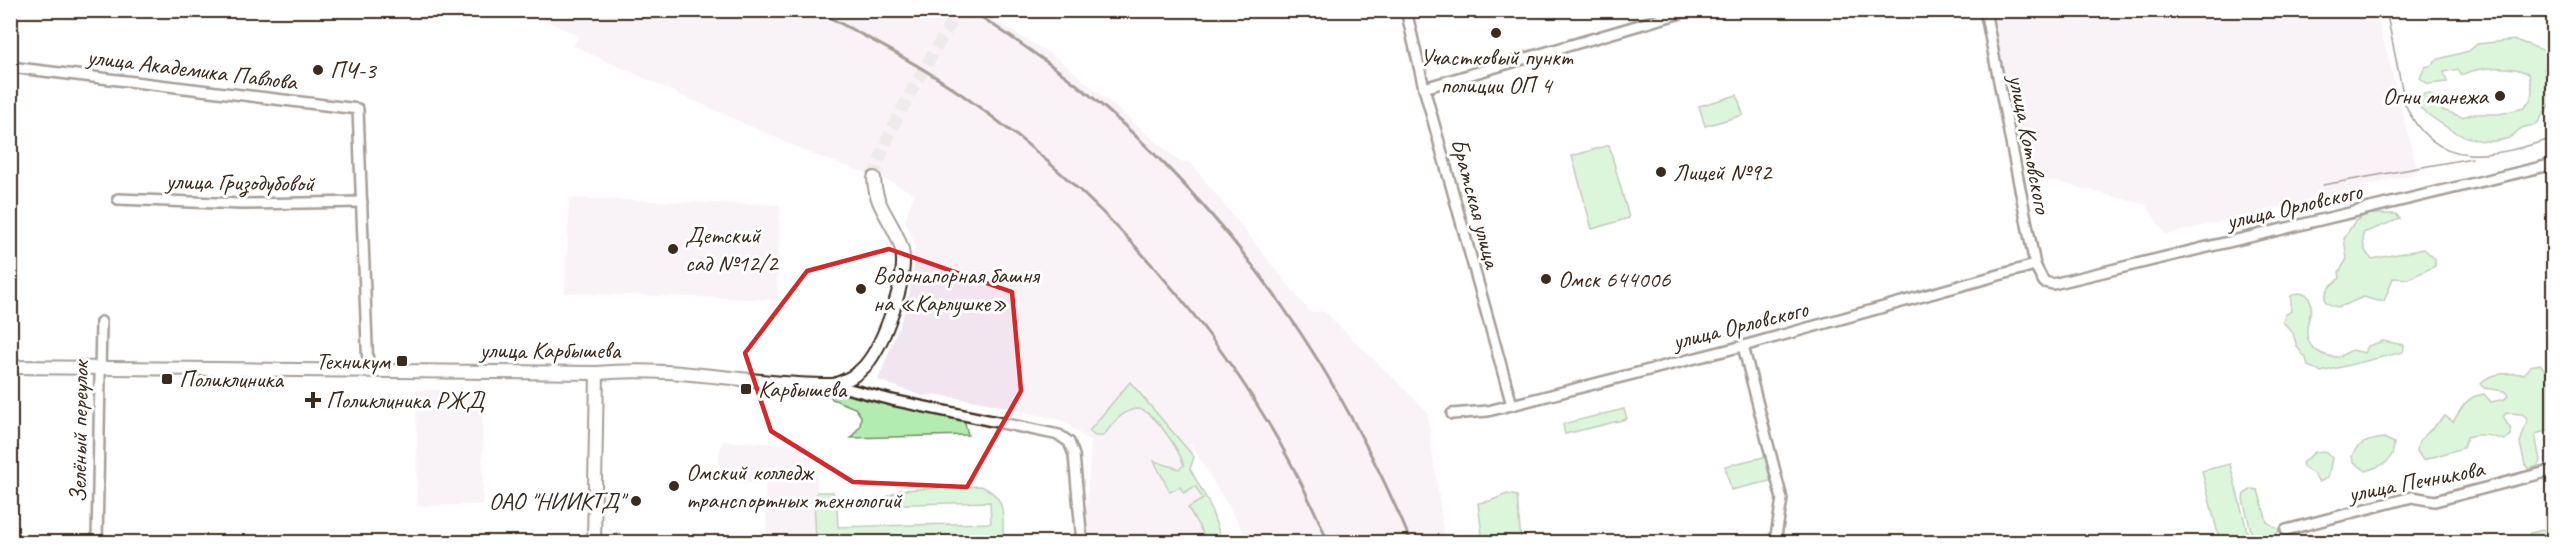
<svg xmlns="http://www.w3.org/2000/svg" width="2564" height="553" viewBox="0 0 2564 553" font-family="Caveat,sans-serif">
<rect width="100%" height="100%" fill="#fff"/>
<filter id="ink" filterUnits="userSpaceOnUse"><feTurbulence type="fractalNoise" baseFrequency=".0167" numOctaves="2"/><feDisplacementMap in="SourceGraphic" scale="12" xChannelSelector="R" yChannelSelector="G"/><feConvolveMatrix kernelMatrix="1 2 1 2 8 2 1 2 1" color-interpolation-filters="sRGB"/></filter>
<g filter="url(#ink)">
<g fill="#f2e5f0" fill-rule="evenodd">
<path d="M 525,11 L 979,11 L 1059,59 L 1179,161 L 1191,163 L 1310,312 L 1324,311 L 1427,411 L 1445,542 L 1088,542 L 1086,517 L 1091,443 L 1071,427 L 1063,421 L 987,403 L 934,394 L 922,396 L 878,380 L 907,305 L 915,261 L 914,243 L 905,220 L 914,194 L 891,182 L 809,153 L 573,46 L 579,36 ZM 1190,443 L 1246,536 L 1221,538 L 1208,501 L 1190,469 L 1194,457 Z"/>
<path d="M 1993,11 L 2376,11 L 2418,173 L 2166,235 L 2146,205 L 2050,180 L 2030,186 L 2024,156 L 2020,156 Z"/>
<path d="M 569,198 L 780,205 L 777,300 L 565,293 Z"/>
<path d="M 416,390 L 482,390 L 483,505 L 417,506 Z"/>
<path d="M 723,441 L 802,445 L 802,454 L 808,455 L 817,474 L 817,492 L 814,500 L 815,539 L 767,539 L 765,484 L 719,481 L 719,451 Z"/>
</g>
<g fill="#b2ecb1" stroke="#768b68" stroke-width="1.5">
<path d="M 2515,40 L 2551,53 L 2553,63 L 2544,69 L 2552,101 L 2536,125 C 2531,126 2526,126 2522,128 C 2516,131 2513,137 2506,139 C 2472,148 2445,128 2420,108 L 2418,103 L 2424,94 C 2435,91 2437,102 2442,110 L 2462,117 L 2472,114 L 2499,114 L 2524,108 L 2531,100 L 2532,90 L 2529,74 C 2512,64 2478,67 2461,75 L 2458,69 L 2444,72 L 2447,82 L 2428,84 L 2420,78 L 2425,67 L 2430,66 L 2439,59 L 2469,51 L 2477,44 Z"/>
<path d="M 1737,95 L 1743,115 L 1705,126 L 1699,106 Z"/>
<path d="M 1609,145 L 1629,218 L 1592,229 L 1572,156 Z"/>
<path d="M 2367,214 L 2396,214 L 2400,219 L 2363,233 C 2363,244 2363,252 2372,259 L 2424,249 L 2435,259 L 2435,266 L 2408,279 L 2393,278 L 2384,301 L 2377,301 L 2364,297 C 2349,301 2339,314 2325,301 C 2325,289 2331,285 2340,278 L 2339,272 L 2347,259 L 2344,238 L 2355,221 Z"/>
<path d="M 2298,293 L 2306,294 C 2318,308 2305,319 2307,334 C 2308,350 2324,357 2338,357 L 2352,350 L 2365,353 L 2368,346 L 2383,341 L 2404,345 L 2403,352 L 2321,372 L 2308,366 L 2306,358 L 2297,347 L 2293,333 L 2283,322 L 2285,315 L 2291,311 L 2291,296 Z"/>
<path d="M 2540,364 C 2556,381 2554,407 2554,429 L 2535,434 L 2540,461 L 2538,466 L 2529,469 L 2525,465 L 2520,443 L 2527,421 L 2526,417 L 2522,414 L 2506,413 L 2503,417 L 2511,430 L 2511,435 L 2504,440 C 2492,436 2480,432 2467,437 L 2463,448 L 2423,460 L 2417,451 L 2419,441 L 2445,416 L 2453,422 C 2461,409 2466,396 2484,394 L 2491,402 L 2505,399 L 2508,395 L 2504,391 L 2484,388 L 2481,383 C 2490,372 2511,373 2524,374 L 2530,366 Z"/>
<path d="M 1130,382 L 1194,457 L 1190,469 L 1208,501 L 1221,538 L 1247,536 L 1251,542 L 1208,542 L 1188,508 L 1203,499 L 1195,486 L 1184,493 L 1180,487 L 1170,492 L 1154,461 L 1179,469 L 1184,465 C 1179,451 1153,407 1136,409 C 1121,411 1112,425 1103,436 L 1095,436 L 1089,431 Z"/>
<path d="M 831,389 L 964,419 L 968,435 L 851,438 L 860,426 L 861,416 L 855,408 L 832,399 L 829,393 Z"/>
<path d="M 1624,409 L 1627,419 L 1565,434 L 1563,424 Z"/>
<path d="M 2384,438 L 2394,443 C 2393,464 2382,465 2366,471 L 2353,461 L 2352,456 C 2357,442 2371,440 2384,438 Z"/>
<path d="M 2325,451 L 2332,458 L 2328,478 L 2319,482 L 2314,474 L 2304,468 L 2302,463 L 2315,452 Z"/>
<path d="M 1768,456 L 1774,480 L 1731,490 L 1725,466 Z"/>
<path d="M 2230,464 L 2248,535 L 2220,542 L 2202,471 Z"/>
<path d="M 981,486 C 1009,498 1002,517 1003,542 L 816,542 L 814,500 L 817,492 L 833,492 L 837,506 L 838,527 L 991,523 L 990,502 L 872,505 L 900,490 Z"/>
<path d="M 2252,489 L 2258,490 L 2267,522 L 2279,530 L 2274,539 L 2274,542 L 2251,542 L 2252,535 L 2243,499 L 2244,494 Z"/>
<path d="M 1507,494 L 1517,496 L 1521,542 L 1483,542 L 1478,503 L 1490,501 Z"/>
<path d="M 2553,528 L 2553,542 L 2527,542 L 2530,533 Z"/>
</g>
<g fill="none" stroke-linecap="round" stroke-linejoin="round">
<path stroke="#d8d4d2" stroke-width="12" stroke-dasharray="12 6" stroke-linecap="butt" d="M 874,178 C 887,125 931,58 959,10"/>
<g stroke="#3b2a1e" stroke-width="14">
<g id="street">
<path d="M 1406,10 L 1424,88 L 1512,405"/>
<path d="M 1985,10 L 2035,265 L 2044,282 L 2053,284 L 2554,164"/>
<path d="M 10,67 L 358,109 L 368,371"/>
<path d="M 1424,88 L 1691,10"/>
<path d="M 118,199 L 241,204 L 362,202"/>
<path d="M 1743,346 L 1782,499 L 1775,542"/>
<path d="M 834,385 L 892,400 L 1059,435 L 1069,442 L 1074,455 L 1082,542"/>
<path d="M 1452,414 L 1488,411 L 1743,346 L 2035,265"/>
<path d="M 2286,530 L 2412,497 L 2435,501 L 2554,470"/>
<path d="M 97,542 L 101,322"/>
</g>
</g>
<g stroke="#3b2a1e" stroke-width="16">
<g id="secondary">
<path d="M 10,367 L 597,373 C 678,365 755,386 834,385 C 847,380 856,376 865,366 C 884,344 908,278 902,250 C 895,222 875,209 874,178"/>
<path d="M 594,542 L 597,373"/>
</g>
</g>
<use href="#street" stroke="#fff" stroke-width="9"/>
<use href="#secondary" stroke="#fff" stroke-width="12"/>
<g stroke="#3b2a1e" stroke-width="1.5">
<path d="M 2386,10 L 2405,104 C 2435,174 2496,156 2554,138"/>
<path d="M 2323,185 L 2472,158"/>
</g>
<g stroke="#3b2a1e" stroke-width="3">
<path d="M 815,10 C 864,36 916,62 961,94 C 1118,204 1255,365 1328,542"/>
<path d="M 971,10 C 1017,41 1064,72 1106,109 C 1242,228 1342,377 1411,542"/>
</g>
</g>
</g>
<path d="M0 0H2564V553H0ZM 889,249 L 1012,292 L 1021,391 L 967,487 L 853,482 L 771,431 L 745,353 L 807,271 Z" fill="#fff" fill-opacity=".55" fill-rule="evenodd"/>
<path fill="none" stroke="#d62828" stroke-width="4.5" stroke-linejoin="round" d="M 889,249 L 1012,292 L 1021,391 L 967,487 L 853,482 L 771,431 L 745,353 L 807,271 Z"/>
<g fill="#3b2a1e" stroke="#fff" stroke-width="2">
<circle cx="1496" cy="33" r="6"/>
<circle cx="318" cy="70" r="6"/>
<circle cx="2500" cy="96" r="6"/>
<circle cx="1661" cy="172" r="6"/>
<circle cx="673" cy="249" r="6"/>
<circle cx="1546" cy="279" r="6"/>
<circle cx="861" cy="289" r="6"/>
<rect x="396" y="355" width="12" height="12" rx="3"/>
<rect x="161" y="373" width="12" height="12" rx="3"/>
<rect x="740" y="383" width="12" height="12" rx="3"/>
<path d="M310 391h6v6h6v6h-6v6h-6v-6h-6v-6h6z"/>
<circle cx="674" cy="486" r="6"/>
<circle cx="636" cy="501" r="6"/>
</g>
<g text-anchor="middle" stroke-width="6" stroke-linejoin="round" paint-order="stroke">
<g font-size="24" fill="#3b2a1e" stroke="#fff" text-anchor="start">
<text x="1496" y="65" text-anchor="middle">Участковый пункт<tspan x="1496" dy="28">полиции ОП 4</tspan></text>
<text x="330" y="78">ПЧ-3</text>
<text x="2488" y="104" text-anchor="end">Огни манежа</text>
<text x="1673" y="180">Лицей №92</text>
<text x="685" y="243">Детский<tspan x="685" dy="28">сад №12/2</tspan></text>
<text x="873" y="283">Водонапорная башня<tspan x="873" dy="28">на «Карлушке»</tspan></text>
<text x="1558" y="287">Омск 644006</text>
<text x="390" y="369" text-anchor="end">Техникум</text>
<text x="179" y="387">Поликлиника</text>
<text x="758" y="397">Карбышева</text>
<text x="326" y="408">Поликлиника РЖД</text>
<text x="686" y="480">Омский колледж<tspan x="686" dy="28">транспортных технологий</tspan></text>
<text x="624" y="509" text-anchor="end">ОАО "НИИКТД"</text>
</g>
<g font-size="24" fill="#3b2a1e" stroke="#fff">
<text transform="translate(192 69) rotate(7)" y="8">улица Академика Павлова</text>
<text transform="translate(2030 144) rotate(79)" y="8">улица Котовского</text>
<text transform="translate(240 182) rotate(1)" y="8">улица Гризодубовой</text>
<text transform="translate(1476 203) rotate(75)" y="8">Братская улица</text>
<text transform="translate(2294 206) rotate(-13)" y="8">улица Орловского</text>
<text transform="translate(1740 325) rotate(-14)" y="8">улица Орловского</text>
<text x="550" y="358">улица Карбышева</text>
<text transform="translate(79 432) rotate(-89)" y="8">Зелёный переулок</text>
<text transform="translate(2416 481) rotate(-11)" y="8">улица Печникова</text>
</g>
</g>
<rect width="2564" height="553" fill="none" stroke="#fff" stroke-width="36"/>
<rect x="18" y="18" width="2528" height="517" fill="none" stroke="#3b2a1e" stroke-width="2" filter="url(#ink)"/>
</svg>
